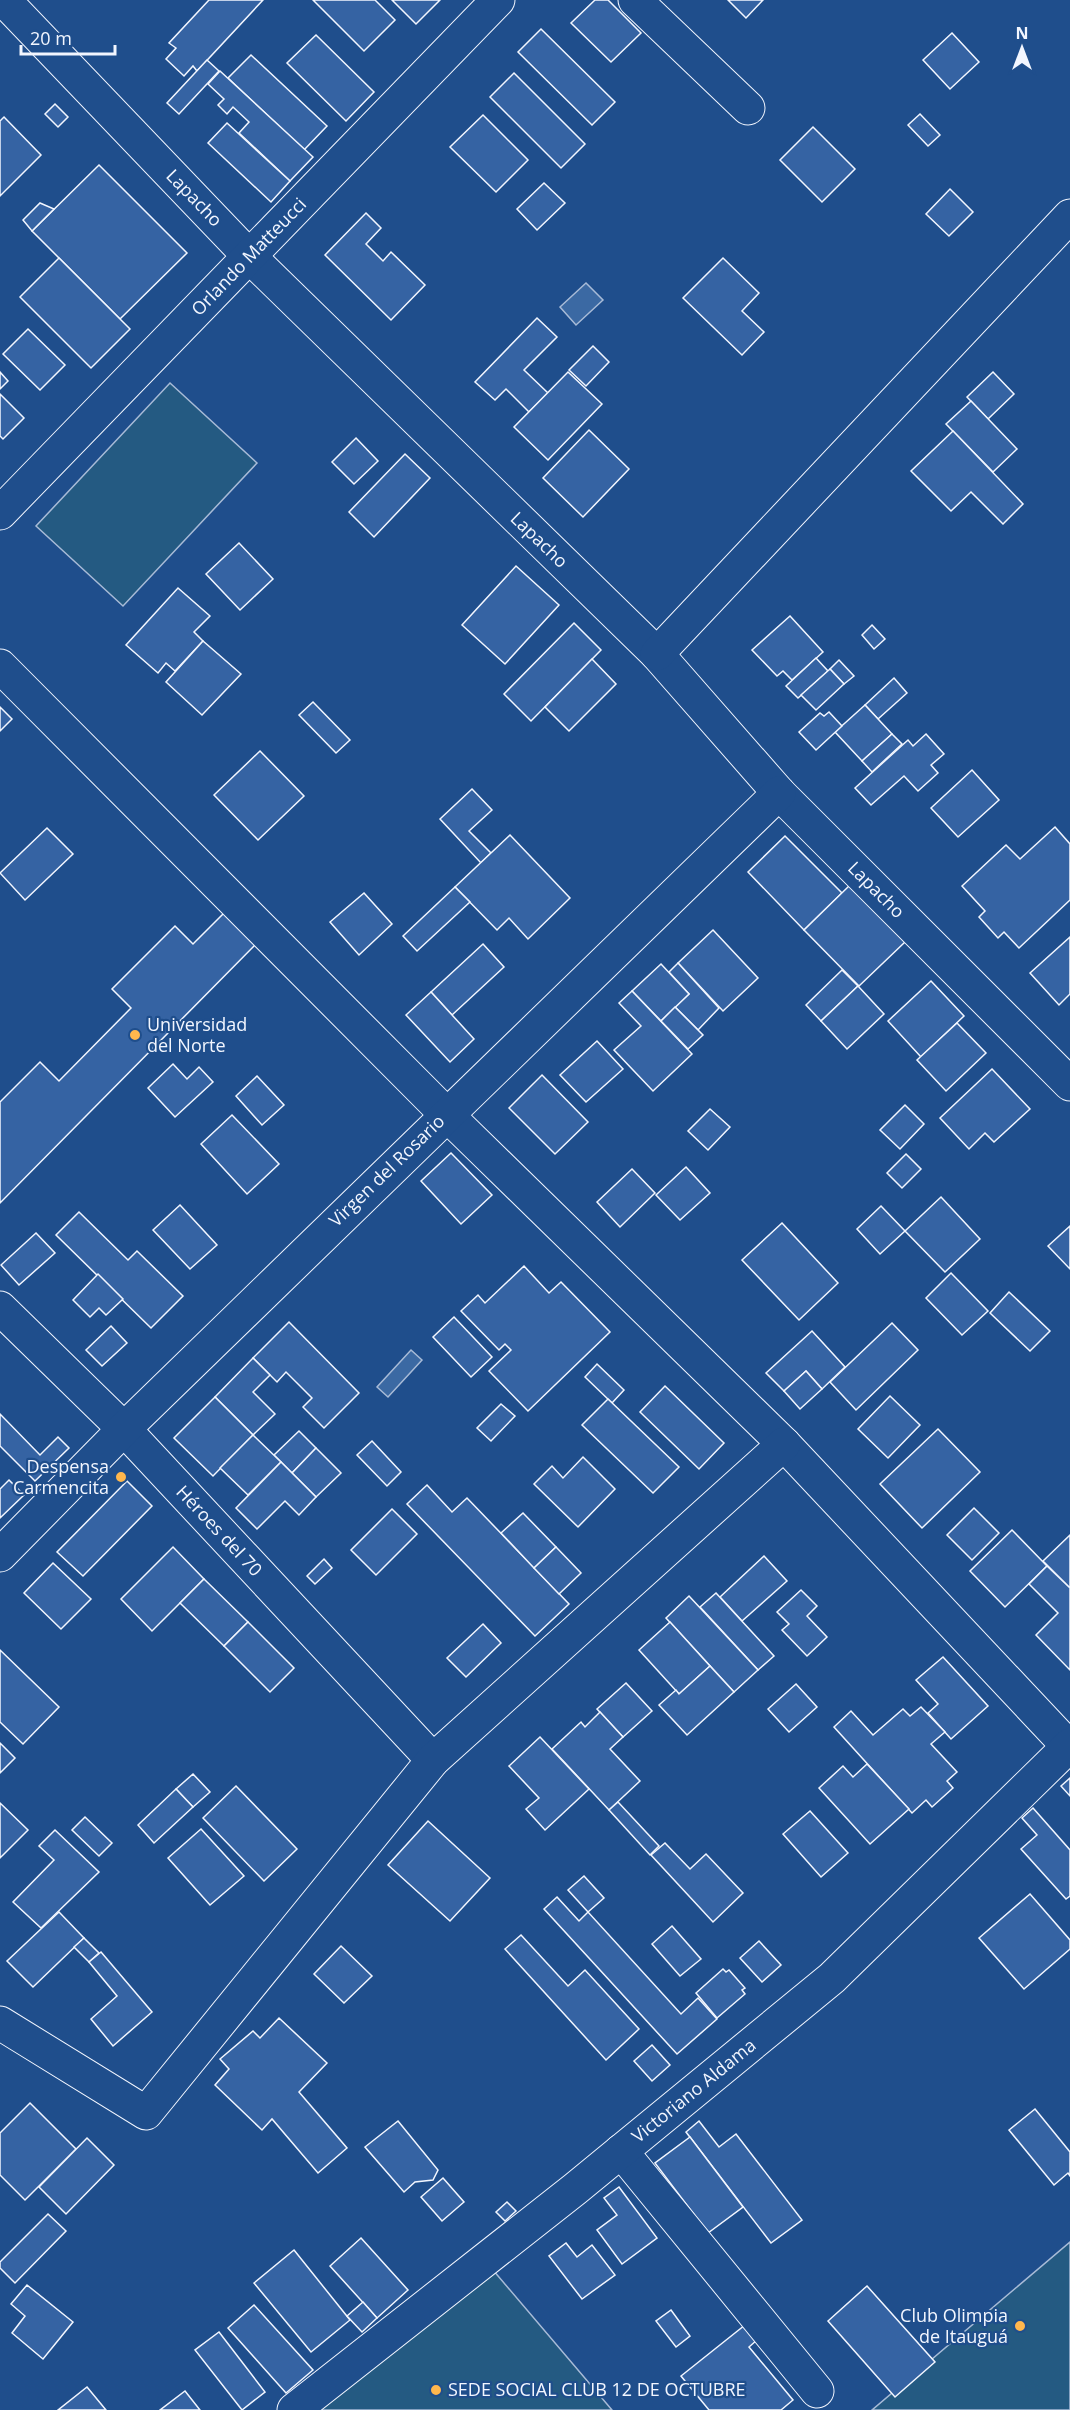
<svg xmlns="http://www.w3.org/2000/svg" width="1070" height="2410" viewBox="0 0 1070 2410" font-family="'Open Sans',sans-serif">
<rect width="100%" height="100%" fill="#1f4e8c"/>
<g fill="#245a82" stroke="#a8bbd7" stroke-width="1.5">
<path d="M 170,383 L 257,463 L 123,606 L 36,526 Z"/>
<path d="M 1070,2242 L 1070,2410 L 872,2410 Z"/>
<path d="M 487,2263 L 612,2410 L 302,2410 Z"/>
</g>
<g fill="#3b69a3" stroke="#a8bbd7" stroke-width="1.5">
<path d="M 586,283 L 603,300 L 576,325 L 560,307 Z"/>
<path d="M 411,1350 L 422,1360 L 388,1397 L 377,1387 Z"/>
</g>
<g fill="#3563a3" stroke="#f2f6ff" stroke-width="1.5">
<path d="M 209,0 L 263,0 L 197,71 L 193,66 L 184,76 L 166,59 L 176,48 L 169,43 Z"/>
<path d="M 313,0 L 375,0 L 395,20 L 364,51 Z"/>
<path d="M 392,0 L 440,0 L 416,24 Z"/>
<path d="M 595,0 L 608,0 L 641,33 L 611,62 L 571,23 Z"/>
<path d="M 728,0 L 763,0 L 746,18 Z"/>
<path d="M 541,29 L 615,102 L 592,125 L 518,52 Z"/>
<path d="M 952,33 L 979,62 L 950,89 L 923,60 Z"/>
<path d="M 316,35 L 374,92 L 346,121 L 287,63 Z"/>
<path d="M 251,55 L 327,126 L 304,150 L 228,78 Z"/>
<path d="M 207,60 L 219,71 L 179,114 L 167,103 Z"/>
<path d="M 220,71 L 313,157 L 290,181 L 239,133 L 249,122 L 233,107 L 227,114 L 218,105 L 224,99 L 208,84 Z"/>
<path d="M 514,73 L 585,144 L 561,168 L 490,97 Z"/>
<path d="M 55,104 L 68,117 L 58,127 L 45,114 Z"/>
<path d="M 920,114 L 940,135 L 928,146 L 908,125 Z"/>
<path d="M 483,115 L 528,160 L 496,192 L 450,147 Z"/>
<path d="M 4,117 L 41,155 L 0,196 L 0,121 Z"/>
<path d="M 227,123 L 290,181 L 271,202 L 208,143 Z"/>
<path d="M 813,127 L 855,169 L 822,202 L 780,160 Z"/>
<path d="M 99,165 L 187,253 L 120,319 L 32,231 Z"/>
<path d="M 544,183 L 565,203 L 537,230 L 517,209 Z"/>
<path d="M 950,189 L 973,212 L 949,236 L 926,214 Z"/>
<path d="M 40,203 L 54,209 L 32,231 L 23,220 Z"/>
<path d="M 366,213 L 381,228 L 366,244 L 383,261 L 391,252 L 425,285 L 391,320 L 325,255 Z"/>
<path d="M 59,258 L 130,329 L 91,368 L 20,297 Z"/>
<path d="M 723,258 L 759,293 L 742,311 L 764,332 L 742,355 L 683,298 Z"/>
<path d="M 537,318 L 557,337 L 524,370 L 548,393 L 529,412 L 506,389 L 495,400 L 475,382 Z"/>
<path d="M 28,329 L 65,365 L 40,390 L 3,354 Z"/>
<path d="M 593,346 L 609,362 L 586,386 L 569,370 Z"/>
<path d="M 0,372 L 8,381 L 0,389 Z"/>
<path d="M 568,372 L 602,404 L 548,460 L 514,427 Z"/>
<path d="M 993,372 L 1014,394 L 988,419 L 967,397 Z"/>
<path d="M 0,394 L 24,418 L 3,439 L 0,436 Z"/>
<path d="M 971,401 L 1017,449 L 993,472 L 946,424 Z"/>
<path d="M 589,430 L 629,469 L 583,517 L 543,478 Z"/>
<path d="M 953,431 L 1023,504 L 1003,524 L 971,492 L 951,511 L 911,471 Z"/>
<path d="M 356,438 L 378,461 L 354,484 L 332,462 Z"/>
<path d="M 405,454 L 430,478 L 374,537 L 349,512 Z"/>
<path d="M 239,543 L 273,579 L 240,610 L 206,574 Z"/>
<path d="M 516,566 L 559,605 L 505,664 L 462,625 Z"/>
<path d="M 178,588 L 210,616 L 194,632 L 203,641 L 175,671 L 166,663 L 158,673 L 126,645 Z"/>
<path d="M 790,616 L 823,652 L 792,680 L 783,671 L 777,676 L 752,650 Z"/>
<path d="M 574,623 L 601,650 L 531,721 L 504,694 Z"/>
<path d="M 872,625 L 885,639 L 874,649 L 862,635 Z"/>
<path d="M 203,641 L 241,674 L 202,715 L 166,682 Z"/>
<path d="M 816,658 L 828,671 L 798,698 L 786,686 Z"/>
<path d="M 592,659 L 616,684 L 569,731 L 545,707 Z"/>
<path d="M 839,660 L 854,676 L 844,684 L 830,669 Z"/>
<path d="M 830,669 L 844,684 L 816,710 L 801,695 Z"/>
<path d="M 894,678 L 907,693 L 878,719 L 865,705 Z"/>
<path d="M 313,702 L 350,740 L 336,753 L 299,715 Z"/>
<path d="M 865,705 L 892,734 L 862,761 L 835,732 Z"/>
<path d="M 0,707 L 12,719 L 0,731 Z"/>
<path d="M 829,712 L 842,726 L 816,750 L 799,732 L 820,713 L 824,716 Z"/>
<path d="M 892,734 L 902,744 L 872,772 L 862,761 Z"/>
<path d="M 926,734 L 944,754 L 931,765 L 938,773 L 918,791 L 904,776 L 871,805 L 855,788 L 908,740 L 913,746 Z"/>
<path d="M 260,751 L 304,796 L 258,840 L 214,795 Z"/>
<path d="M 972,770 L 999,800 L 958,837 L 931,808 Z"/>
<path d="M 472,789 L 492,810 L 469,831 L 491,853 L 481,863 L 440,819 Z"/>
<path d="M 1055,827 L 1070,844 L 1070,900 L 1019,948 L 1004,932 L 998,938 L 979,917 L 985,911 L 962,886 L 1006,845 L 1020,859 Z"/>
<path d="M 47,828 L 73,854 L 25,900 L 0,873 Z"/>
<path d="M 510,835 L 570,898 L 528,939 L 509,918 L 497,930 L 455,887 Z"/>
<path d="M 785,836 L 842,893 L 804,930 L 748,872 Z"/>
<path d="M 850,885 L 905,942 L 859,986 L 804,930 Z"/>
<path d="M 455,887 L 470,902 L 417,951 L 403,936 Z"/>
<path d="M 364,893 L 392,924 L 359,955 L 330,922 Z"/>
<path d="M 224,913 L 256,944 L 0,1203 L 0,1102 L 40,1062 L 59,1081 L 131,1008 L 112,989 L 175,926 L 193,944 Z"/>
<path d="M 713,930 L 758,978 L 723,1011 L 678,963 Z"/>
<path d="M 1070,937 L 1070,994 L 1059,1005 L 1030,973 Z"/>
<path d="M 483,944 L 504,967 L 452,1015 L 431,992 Z"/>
<path d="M 678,963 L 719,1008 L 698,1030 L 675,1007 L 689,994 L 669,972 Z"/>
<path d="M 661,964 L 689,994 L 661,1021 L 632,991 Z"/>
<path d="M 842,970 L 858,986 L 821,1021 L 806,1005 Z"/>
<path d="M 931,981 L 964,1016 L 921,1057 L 888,1021 Z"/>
<path d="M 858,986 L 884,1014 L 847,1049 L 821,1021 Z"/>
<path d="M 632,991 L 692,1054 L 653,1091 L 614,1050 L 641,1026 L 619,1003 Z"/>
<path d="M 431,992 L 474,1039 L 450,1062 L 406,1015 Z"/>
<path d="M 675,1007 L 703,1035 L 688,1049 L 661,1021 Z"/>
<path d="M 957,1023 L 986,1053 L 946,1091 L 917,1060 Z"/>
<path d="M 597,1041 L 623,1069 L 586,1102 L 560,1075 Z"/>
<path d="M 173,1064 L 187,1079 L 199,1067 L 213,1082 L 175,1117 L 148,1088 Z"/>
<path d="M 992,1069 L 1030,1109 L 994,1142 L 985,1133 L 969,1149 L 940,1118 Z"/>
<path d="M 542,1075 L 588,1122 L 555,1154 L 509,1108 Z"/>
<path d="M 257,1076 L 284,1105 L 262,1125 L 236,1096 Z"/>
<path d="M 905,1105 L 924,1124 L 900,1149 L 880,1130 Z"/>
<path d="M 710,1109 L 730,1127 L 708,1150 L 688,1131 Z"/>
<path d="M 232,1115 L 279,1164 L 247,1194 L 201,1144 Z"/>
<path d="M 451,1153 L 492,1195 L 461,1224 L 421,1181 Z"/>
<path d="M 906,1154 L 921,1169 L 902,1188 L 887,1173 Z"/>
<path d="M 686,1167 L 710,1193 L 680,1220 L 656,1195 Z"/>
<path d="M 632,1169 L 655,1193 L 620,1227 L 597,1202 Z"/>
<path d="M 941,1197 L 980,1239 L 945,1272 L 905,1231 Z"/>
<path d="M 180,1205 L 217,1245 L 190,1269 L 153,1230 Z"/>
<path d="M 881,1206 L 905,1231 L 880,1254 L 857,1229 Z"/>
<path d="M 79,1212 L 128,1260 L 137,1251 L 183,1296 L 151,1328 L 56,1235 Z"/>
<path d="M 782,1223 L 838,1283 L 799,1320 L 742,1260 Z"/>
<path d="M 1070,1226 L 1070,1269 L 1048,1246 Z"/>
<path d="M 36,1233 L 55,1253 L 19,1285 L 1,1265 Z"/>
<path d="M 524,1266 L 549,1293 L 561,1282 L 610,1332 L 528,1411 L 489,1371 L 511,1350 L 505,1344 L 499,1350 L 461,1311 L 478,1295 L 485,1303 Z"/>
<path d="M 951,1273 L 988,1311 L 962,1335 L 926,1298 Z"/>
<path d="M 98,1274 L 123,1299 L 106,1315 L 99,1308 L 90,1317 L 73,1300 Z"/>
<path d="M 1009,1292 L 1050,1331 L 1030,1351 L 990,1313 Z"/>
<path d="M 454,1317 L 492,1357 L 471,1377 L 433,1337 Z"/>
<path d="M 289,1322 L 359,1393 L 324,1428 L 303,1407 L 312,1398 L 286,1372 L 277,1382 L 253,1358 Z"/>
<path d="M 892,1323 L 918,1350 L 856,1410 L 830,1382 Z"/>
<path d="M 111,1326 L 127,1343 L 102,1366 L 86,1350 Z"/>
<path d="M 812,1331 L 845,1367 L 822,1389 L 806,1371 L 784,1391 L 766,1373 Z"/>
<path d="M 253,1358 L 270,1375 L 253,1392 L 275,1414 L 253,1435 L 215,1397 Z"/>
<path d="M 597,1364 L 624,1390 L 612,1403 L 585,1377 Z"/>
<path d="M 806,1371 L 822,1389 L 800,1409 L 784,1391 Z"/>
<path d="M 665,1386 L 724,1443 L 699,1469 L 640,1412 Z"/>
<path d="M 890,1396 L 920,1425 L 888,1458 L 858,1429 Z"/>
<path d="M 215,1397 L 253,1435 L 213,1476 L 174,1438 Z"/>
<path d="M 608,1399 L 679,1467 L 653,1493 L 582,1425 Z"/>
<path d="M 501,1404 L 515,1416 L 491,1441 L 477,1428 Z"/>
<path d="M 0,1414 L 40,1455 L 58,1437 L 69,1448 L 35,1481 L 0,1446 Z"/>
<path d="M 938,1429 L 980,1472 L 922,1528 L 880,1484 Z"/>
<path d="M 299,1431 L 316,1448 L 292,1473 L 274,1455 Z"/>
<path d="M 253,1435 L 281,1462 L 248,1495 L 220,1468 Z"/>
<path d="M 372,1441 L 401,1472 L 387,1486 L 357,1455 Z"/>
<path d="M 316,1448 L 341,1473 L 316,1497 L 292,1473 Z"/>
<path d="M 583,1457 L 615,1489 L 578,1527 L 534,1484 L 552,1466 L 563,1478 Z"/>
<path d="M 281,1462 L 316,1497 L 299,1515 L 285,1501 L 257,1529 L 236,1508 Z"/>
<path d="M 9,1480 L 24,1495 L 0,1518 L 0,1489 Z"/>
<path d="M 127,1481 L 152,1506 L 83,1576 L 57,1552 Z"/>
<path d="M 427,1485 L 452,1512 L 467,1498 L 569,1604 L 535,1636 L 407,1504 Z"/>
<path d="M 974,1508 L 999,1533 L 972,1560 L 947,1535 Z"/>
<path d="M 392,1509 L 417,1534 L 376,1575 L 351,1550 Z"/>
<path d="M 523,1513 L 556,1547 L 534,1568 L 501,1533 Z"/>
<path d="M 1012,1530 L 1047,1566 L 1005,1607 L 970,1571 Z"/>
<path d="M 1070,1535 L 1070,1588 L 1043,1561 Z"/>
<path d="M 173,1547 L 204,1579 L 152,1631 L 121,1599 Z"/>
<path d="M 556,1547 L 581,1573 L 559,1594 L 534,1568 Z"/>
<path d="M 764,1556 L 787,1581 L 742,1621 L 720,1597 Z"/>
<path d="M 324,1559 L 332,1568 L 315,1584 L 307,1576 Z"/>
<path d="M 53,1563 L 91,1599 L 61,1629 L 24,1593 Z"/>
<path d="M 1047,1566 L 1070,1588 L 1070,1670 L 1036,1635 L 1058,1613 L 1029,1584 Z"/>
<path d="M 204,1579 L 248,1622 L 224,1646 L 180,1603 Z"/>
<path d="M 801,1590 L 817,1606 L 807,1616 L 827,1637 L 807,1656 L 782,1630 L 789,1624 L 777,1612 Z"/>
<path d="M 716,1593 L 774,1656 L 758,1670 L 700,1607 Z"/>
<path d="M 689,1596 L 758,1670 L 734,1692 L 666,1618 Z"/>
<path d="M 248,1622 L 294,1668 L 270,1692 L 224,1646 Z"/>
<path d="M 670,1622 L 710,1666 L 679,1694 L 639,1650 Z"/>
<path d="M 483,1624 L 501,1643 L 466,1677 L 447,1658 Z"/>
<path d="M 0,1650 L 59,1707 L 23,1744 L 0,1722 Z"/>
<path d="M 943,1657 L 988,1706 L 951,1739 L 928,1713 L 938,1704 L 916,1680 Z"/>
<path d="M 710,1666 L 734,1692 L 687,1735 L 659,1705 L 676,1690 L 679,1694 Z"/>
<path d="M 626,1683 L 652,1711 L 623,1737 L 597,1709 Z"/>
<path d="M 796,1684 L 817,1707 L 789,1732 L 768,1709 Z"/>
<path d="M 921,1707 L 945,1732 L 931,1744 L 957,1772 L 947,1781 L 953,1788 L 932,1807 L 926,1800 L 912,1813 L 834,1727 L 851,1711 L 873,1735 L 903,1709 L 910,1716 Z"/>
<path d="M 600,1712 L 623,1737 L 610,1749 L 640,1781 L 609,1810 L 552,1749 L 581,1722 L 585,1727 Z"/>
<path d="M 540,1737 L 589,1789 L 545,1830 L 526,1809 L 539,1798 L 509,1766 Z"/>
<path d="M 0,1743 L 15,1758 L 0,1773 Z"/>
<path d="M 867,1764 L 909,1809 L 870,1844 L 819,1788 L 843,1766 L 853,1777 Z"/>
<path d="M 193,1774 L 210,1792 L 193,1807 L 176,1789 Z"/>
<path d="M 1070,1778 L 1070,1796 L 1061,1786 Z"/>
<path d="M 236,1786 L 297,1849 L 264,1881 L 203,1818 Z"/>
<path d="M 176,1789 L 193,1807 L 154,1843 L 138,1825 Z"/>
<path d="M 618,1802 L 659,1846 L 650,1855 L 609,1810 Z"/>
<path d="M 0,1803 L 28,1830 L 0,1858 Z"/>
<path d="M 1033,1808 L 1070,1850 L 1070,1896 L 1066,1899 L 1021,1849 L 1037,1835 L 1022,1818 Z"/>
<path d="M 810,1811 L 848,1853 L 821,1877 L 783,1834 Z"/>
<path d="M 85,1817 L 112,1843 L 99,1856 L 72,1830 Z"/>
<path d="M 428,1821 L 490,1878 L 450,1921 L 388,1865 Z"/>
<path d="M 201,1829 L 244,1876 L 210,1905 L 168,1858 Z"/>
<path d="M 55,1830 L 99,1872 L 41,1928 L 13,1902 L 54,1860 L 39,1846 Z"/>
<path d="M 665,1843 L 690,1869 L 706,1854 L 743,1893 L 713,1922 L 651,1855 Z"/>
<path d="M 584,1876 L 604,1898 L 588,1912 L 568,1890 Z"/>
<path d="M 1030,1894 L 1070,1940 L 1070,1949 L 1024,1989 L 979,1938 Z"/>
<path d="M 557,1897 L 579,1921 L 588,1912 L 681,2014 L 698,1998 L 717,2019 L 677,2054 L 544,1909 Z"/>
<path d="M 59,1912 L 84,1938 L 33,1987 L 7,1961 Z"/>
<path d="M 672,1926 L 701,1959 L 680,1976 L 652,1944 Z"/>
<path d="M 521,1935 L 568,1986 L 585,1970 L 639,2029 L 606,2060 L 505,1949 Z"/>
<path d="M 84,1938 L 99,1953 L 89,1962 L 74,1947 Z"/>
<path d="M 759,1941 L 781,1965 L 762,1982 L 740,1958 Z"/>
<path d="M 341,1946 L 372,1976 L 344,2003 L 314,1974 Z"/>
<path d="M 101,1952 L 152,2012 L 113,2046 L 91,2019 L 117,1996 L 89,1962 Z"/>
<path d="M 723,1969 L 726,1972 L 729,1970 L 745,1988 L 742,1990 L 745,1994 L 717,2018 L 696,1993 Z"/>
<path d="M 279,2018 L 327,2063 L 299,2092 L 347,2148 L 318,2173 L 272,2119 L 262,2130 L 215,2085 L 229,2069 L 220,2059 L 253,2031 L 260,2038 Z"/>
<path d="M 652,2045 L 670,2065 L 652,2081 L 634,2061 Z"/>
<path d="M 30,2103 L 76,2149 L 25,2200 L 0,2175 L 0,2133 Z"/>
<path d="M 1035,2109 L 1070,2152 L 1070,2176 L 1068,2173 L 1054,2185 L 1009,2130 Z"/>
<path d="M 398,2121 L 438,2170 L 433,2180 L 415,2182 L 404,2192 L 365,2147 Z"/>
<path d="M 699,2121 L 719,2147 L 736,2134 L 802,2220 L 771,2243 L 686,2132 Z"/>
<path d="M 690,2137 L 743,2207 L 708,2233 L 655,2163 Z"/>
<path d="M 87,2138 L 114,2165 L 66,2214 L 39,2187 Z"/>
<path d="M 443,2178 L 464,2202 L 442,2221 L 421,2197 Z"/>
<path d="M 619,2187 L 657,2238 L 622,2264 L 597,2230 L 617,2215 L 604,2198 Z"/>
<path d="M 507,2202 L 516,2211 L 505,2221 L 496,2212 Z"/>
<path d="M 48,2214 L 66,2231 L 15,2283 L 0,2268 L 0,2262 Z"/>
<path d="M 361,2238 L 408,2290 L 377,2318 L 330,2266 Z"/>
<path d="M 566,2243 L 577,2257 L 592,2245 L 615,2275 L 582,2299 L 549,2256 Z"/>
<path d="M 294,2250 L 350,2320 L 311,2352 L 254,2283 Z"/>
<path d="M 27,2285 L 73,2322 L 43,2359 L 12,2333 L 25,2316 L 11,2304 Z"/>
<path d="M 867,2286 L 935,2362 L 895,2397 L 828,2321 Z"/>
<path d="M 363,2302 L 377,2318 L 362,2332 L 347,2316 Z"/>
<path d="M 254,2305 L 313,2370 L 286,2393 L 228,2328 Z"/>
<path d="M 671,2310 L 690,2336 L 676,2347 L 656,2321 Z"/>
<path d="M 745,2325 L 757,2340 L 749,2347 L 793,2400 L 781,2410 L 709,2410 L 681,2376 Z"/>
<path d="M 219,2332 L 265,2392 L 242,2410 L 195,2350 Z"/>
<path d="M 87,2387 L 106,2410 L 58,2410 Z"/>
<path d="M 185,2391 L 200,2410 L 160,2410 Z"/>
</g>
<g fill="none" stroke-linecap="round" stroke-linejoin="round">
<g stroke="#f2f6ff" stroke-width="35">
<g id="minor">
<path d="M 4,0 L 250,257 L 657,654 L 779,793 L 1070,1084"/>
<path d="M 635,0 L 748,108"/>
<path d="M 0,513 L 498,0"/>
<path d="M 657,654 L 1070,216"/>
<path d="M 0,666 L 446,1114 L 784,1444 L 1069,1747"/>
<path d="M 0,1308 L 124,1429 L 433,1760"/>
<path d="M 0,1555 L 124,1429 L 779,793"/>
<path d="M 0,2023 L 146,2113 L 433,1760 L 784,1444"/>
<path d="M 621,2151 L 817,2391"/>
<path d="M 294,2410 L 575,2189 L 832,1978 L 1070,1745"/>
</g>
</g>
<use href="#minor" stroke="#1f4e8c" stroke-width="33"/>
</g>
<g fill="#ffb74d" stroke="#1f4e8c" stroke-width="2">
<circle cx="135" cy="1035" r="6"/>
<circle cx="121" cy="1477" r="6"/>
<circle cx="1020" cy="2326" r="6"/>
<circle cx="436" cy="2390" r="6"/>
</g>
<g text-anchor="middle" stroke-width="4.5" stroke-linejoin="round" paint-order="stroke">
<g font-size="18" fill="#f2f6ff" stroke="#1f4e8c">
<text transform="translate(194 198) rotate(46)" y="6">Lapacho</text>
<text transform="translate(249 257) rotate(-46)" y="6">Orlando Matteucci</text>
<text transform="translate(539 540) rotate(44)" y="6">Lapacho</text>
<text transform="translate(876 890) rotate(45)" y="6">Lapacho</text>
<text transform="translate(387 1171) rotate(-44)" y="6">Virgen del Rosario</text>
<text transform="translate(219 1531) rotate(47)" y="6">Héroes del 70</text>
<text transform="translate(694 2091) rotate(-39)" y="6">Victoriano Aldama</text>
</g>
<g font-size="18" fill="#f2f6ff" stroke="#1f4e8c" text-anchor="start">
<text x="147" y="1031">Universidad<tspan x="147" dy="21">del Norte</tspan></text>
<text x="109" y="1473" text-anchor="end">Despensa<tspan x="109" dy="21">Carmencita</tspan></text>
<text x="1008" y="2322" text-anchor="end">Club Olimpia<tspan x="1008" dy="21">de Itauguá</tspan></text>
<text x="448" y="2396">SEDE SOCIAL CLUB 12 DE OCTUBRE</text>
</g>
</g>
<g transform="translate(1022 48)" stroke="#1f4e8c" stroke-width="4.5" paint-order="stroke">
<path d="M0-4.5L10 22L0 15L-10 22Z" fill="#f2f6ff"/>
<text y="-9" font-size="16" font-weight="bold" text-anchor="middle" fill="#f2f6ff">N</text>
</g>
<path d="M21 45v9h94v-9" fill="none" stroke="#f2f6ff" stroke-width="3"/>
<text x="30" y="45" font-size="18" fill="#f2f6ff" stroke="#1f4e8c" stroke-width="4.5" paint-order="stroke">20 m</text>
</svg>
